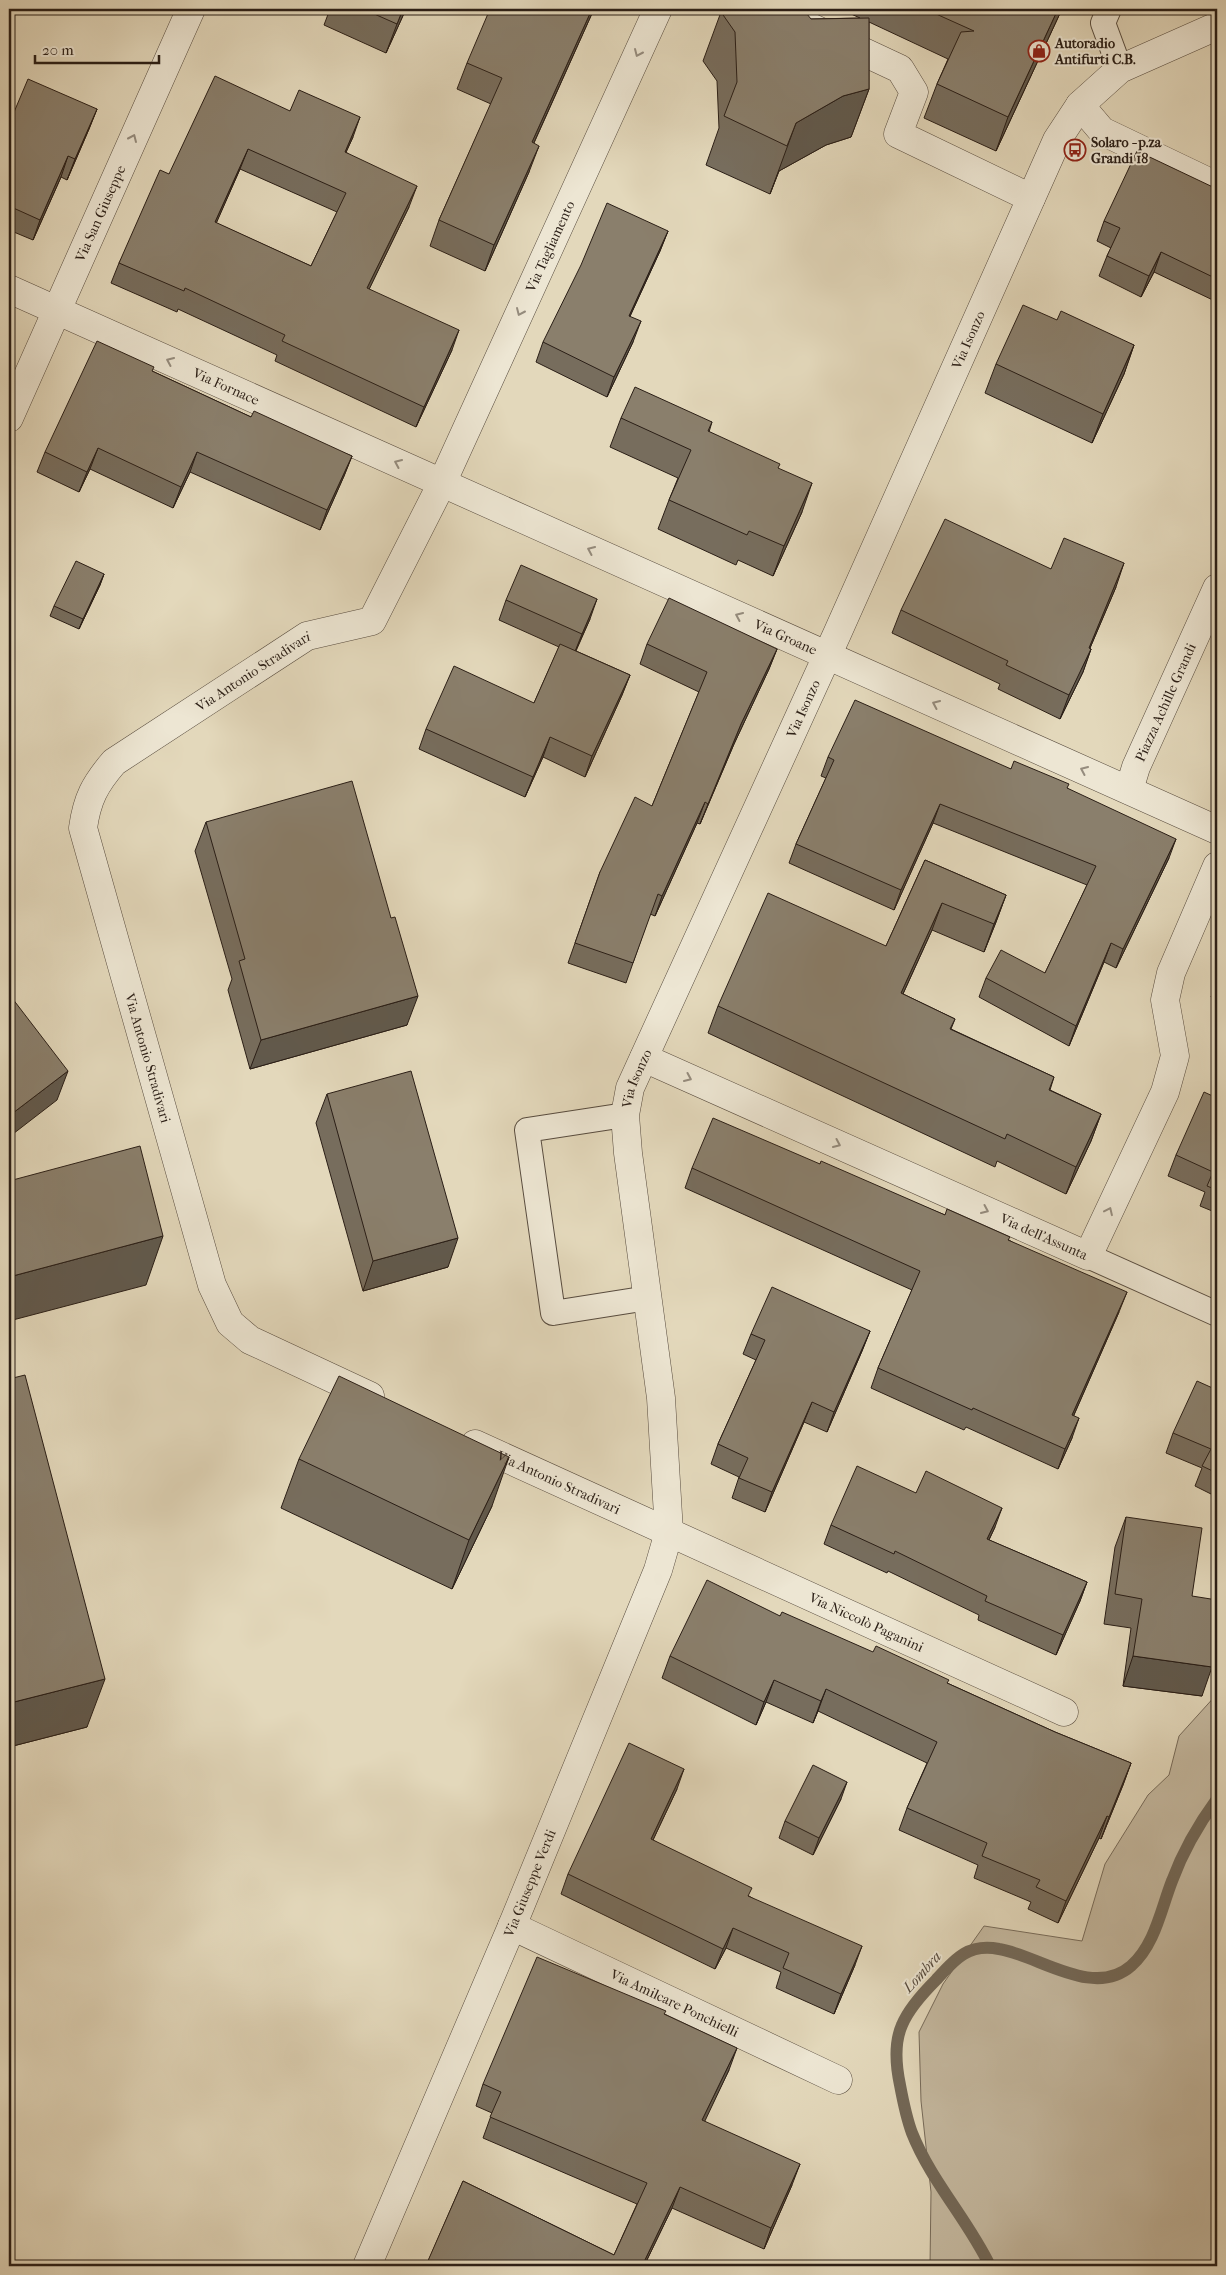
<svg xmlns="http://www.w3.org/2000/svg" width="1226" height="2275" viewBox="0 0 1226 2275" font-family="'IM FELL French Canon',serif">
<rect width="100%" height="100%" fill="#e3d8bb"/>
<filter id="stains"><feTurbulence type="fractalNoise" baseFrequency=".004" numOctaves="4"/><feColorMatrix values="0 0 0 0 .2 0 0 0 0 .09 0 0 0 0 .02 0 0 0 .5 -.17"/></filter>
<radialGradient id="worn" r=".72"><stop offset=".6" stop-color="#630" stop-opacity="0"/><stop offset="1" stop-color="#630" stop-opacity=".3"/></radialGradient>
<path fill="#c4b89f" stroke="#776b5a" d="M 1217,1694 L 1217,2266 L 930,2266 L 931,2192 L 921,2101 L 919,2032 L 943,1984 L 984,1926 L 1082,1941 L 1105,1864 L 1148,1795 L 1169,1775 L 1179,1736 Z"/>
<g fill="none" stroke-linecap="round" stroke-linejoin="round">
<path stroke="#736857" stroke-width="12" d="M 990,2266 C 968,2220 931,2181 912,2133 C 906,2117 903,2101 900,2085 C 896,2066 894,2043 902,2025 C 909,2008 923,1993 936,1980 C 955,1959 968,1943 999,1949 C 1038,1955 1093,1999 1131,1966 C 1155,1945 1161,1909 1172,1881 C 1183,1851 1198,1825 1217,1799"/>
<g stroke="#584c3f" stroke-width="26">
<g id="service">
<path d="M 1109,9 L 1103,23 L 1120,69"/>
<path d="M 625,1115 L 527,1130 L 553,1313 L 648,1298"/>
<path d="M 1088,1256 L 1217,1314"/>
</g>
</g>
<g stroke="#584c3f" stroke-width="29">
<g id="minor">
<path d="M 772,9 L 900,69 L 914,92 L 898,134 L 1031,198"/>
<path d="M 1080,105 L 1102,131 L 1217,186"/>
<path id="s1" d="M 9,289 L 1217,830"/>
<path id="s2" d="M 9,418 L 191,9"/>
<path id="s3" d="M 1129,790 L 1136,767 L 1217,588"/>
<path id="s4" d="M 644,1058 L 1088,1256 L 1165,1092 L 1175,1056 L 1165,1000 L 1171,973 L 1217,866"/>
<path id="s5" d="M 370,1396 L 250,1340 L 230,1323 L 212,1285 L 83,828 C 87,799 95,784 114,762 L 307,636 L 372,621 L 442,483 L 658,9"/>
<path id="s6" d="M 475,1444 L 1064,1712"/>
<path id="s7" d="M 512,1926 L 838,2080"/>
<path id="s8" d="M 367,2266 L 512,1926 L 658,1570 L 669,1532 L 661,1398 L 628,1153 L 625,1115 L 630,1088 L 837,634 L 1057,140 L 1080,105 L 1120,69 L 1217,26"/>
</g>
</g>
<use href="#service" stroke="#ede6d3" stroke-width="24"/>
<use href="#minor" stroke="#ede6d3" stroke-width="28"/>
</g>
<g fill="#776d5d" stroke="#2a1e16" fill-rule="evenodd">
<path d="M 330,9 L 406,9 L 386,53 L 324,25 Z"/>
<path d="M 594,9 L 534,143 L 529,172 L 485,271 L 430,246 L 439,220 L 491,104 L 457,89 L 467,63 Z"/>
<path d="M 840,9 L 1062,9 L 996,151 L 924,118 L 937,84 L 948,59 L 869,22 L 869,89 L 851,137 L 826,145 L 779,171 L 770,194 L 706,165 L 719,128 L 717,81 L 703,61 L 721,12 L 811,19 L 860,18 Z"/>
<path d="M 97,109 L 89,129 L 67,180 L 61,177 L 33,240 L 9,230 L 9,124 Z"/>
<path d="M 290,111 L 353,137 L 346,152 L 409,207 L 369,289 L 452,350 L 416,427 L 275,361 L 277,355 L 178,309 L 177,312 L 111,283 L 119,263 L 169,174 ZM 240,169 L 337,212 L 311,266 L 216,223 Z"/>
<path d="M 1217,189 L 1217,302 L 1154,272 L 1141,297 L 1099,276 L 1107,256 L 1111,248 L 1097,241 L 1104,221 Z"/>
<path d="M 668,231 L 660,251 L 630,316 L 633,342 L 607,397 L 536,362 L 543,342 Z"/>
<path d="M 1057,320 L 1134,345 L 1124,374 L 1092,443 L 985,393 L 996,364 Z"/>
<path d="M 152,371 L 251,417 L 352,456 L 344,476 L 320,530 L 190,472 L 173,508 L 90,469 L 79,492 L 37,472 L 45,452 Z"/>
<path d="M 621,418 L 712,422 L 709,432 L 778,468 L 802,512 L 773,576 L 738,560 L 736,565 L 658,529 L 669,500 L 678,478 L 610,447 Z"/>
<path d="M 1051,569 L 1116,587 L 1090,648 L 1091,649 L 1083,672 L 1060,719 L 998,689 L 1000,684 L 892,633 L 901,610 Z"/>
<path d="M 104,574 L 100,585 L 79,629 L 50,616 L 54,606 Z"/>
<path d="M 506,600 L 590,619 L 576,651 L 630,675 L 622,695 L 585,777 L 543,757 L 525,797 L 419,749 L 426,729 L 534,703 L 559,647 L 499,620 Z"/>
<path d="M 647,644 L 777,649 L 769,669 L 734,744 L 700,824 L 697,823 L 655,916 L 650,914 L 626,983 L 568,963 L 600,872 L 652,806 L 699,692 L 640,664 Z"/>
<path d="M 828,757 L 1011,769 L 1067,788 L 1169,858 L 1116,968 L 1104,962 L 1069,1046 L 979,997 L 986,978 L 1045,973 L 1087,885 L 933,823 L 894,910 L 789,863 L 796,844 L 826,778 L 821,776 Z"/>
<path d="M 206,822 L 391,918 L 407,1025 L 250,1069 L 228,990 L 232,979 L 195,851 Z"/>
<path d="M 925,860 L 1006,895 L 996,922 L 984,952 L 932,930 L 903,994 L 955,1019 L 951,1029 L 1054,1077 L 1050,1090 L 1101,1114 L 1091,1141 L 1066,1194 L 997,1161 L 995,1167 L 708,1033 L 718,1006 L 886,946 Z"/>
<path d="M 1217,980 L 1217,1000 L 1211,997 Z"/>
<path d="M 327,1094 L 448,1267 L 363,1291 L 316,1123 Z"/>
<path d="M 1217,1098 L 1217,1213 L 1200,1206 L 1205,1192 L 1168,1176 L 1176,1155 Z"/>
<path d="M 820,1164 L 945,1215 L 1009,1240 L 1119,1312 L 1074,1415 L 1072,1438 L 1058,1469 L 966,1427 L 964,1430 L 871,1388 L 878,1368 L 912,1290 L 685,1188 L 692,1168 Z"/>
<path d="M 870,1331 L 862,1351 L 827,1432 L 804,1422 L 765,1512 L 732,1498 L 739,1477 L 711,1464 L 718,1444 L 756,1360 L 743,1354 L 751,1334 Z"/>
<path d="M 9,1379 L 87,1727 L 9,1747 Z"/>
<path d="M 1217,1390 L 1217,1497 L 1195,1486 L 1202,1468 L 1166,1453 L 1173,1433 Z"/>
<path d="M 299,1459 L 492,1506 L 452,1589 L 281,1508 Z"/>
<path d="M 916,1493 L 995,1527 L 989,1540 L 1087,1582 L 1080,1601 L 1056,1655 L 978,1620 L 979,1615 L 888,1571 L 887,1573 L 824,1544 L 831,1525 Z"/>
<path d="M 1126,1517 L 1192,1596 L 1202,1696 L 1123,1686 L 1131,1628 L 1104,1624 L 1115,1547 Z"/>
<path d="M 780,1616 L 947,1683 L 1055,1732 L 1131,1763 L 1123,1785 L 1101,1839 L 1099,1838 L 1058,1923 L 1028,1909 L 1031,1902 L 974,1878 L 978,1865 L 899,1830 L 907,1808 L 927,1763 L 818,1711 L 813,1723 L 766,1702 L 756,1725 L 662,1678 L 670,1656 Z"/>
<path d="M 677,1789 L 653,1840 L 749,1896 L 855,1965 L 834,2014 L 776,1988 L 781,1972 L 726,1948 L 715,1969 L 561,1894 L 568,1874 Z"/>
<path d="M 841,1799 L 813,1855 L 779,1838 L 785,1821 Z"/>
<path d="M 665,2014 L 729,2070 L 704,2121 L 792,2185 L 764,2249 L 672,2208 L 644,2266 L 426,2266 L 463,2181 L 614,2255 L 637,2204 L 483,2138 L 492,2113 L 476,2106 L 483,2084 Z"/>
</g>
<g fill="#61594c" stroke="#2a1e16">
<path d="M 403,9 L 406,9 L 386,53 L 397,24 Z"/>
<path d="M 592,9 L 594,9 L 522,169 L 532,142 Z"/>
<path d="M 1058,9 L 1062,9 L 996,151 L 1008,117 Z"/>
<path d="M 869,89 L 851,137 L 826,145 L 779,171 L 770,194 L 796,123 L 843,96 Z"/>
<path d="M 97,109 L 89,129 L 67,180 L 75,159 Z"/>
<path d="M 360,117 L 353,137 L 337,172 L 345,152 Z"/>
<path d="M 539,146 L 529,172 L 485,271 L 494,245 Z"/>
<path d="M 248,149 L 240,169 L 208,242 L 215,222 Z"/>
<path d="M 68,156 L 61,177 L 33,240 L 40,220 Z"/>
<path d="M 417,186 L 409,207 L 360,308 L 367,288 Z"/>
<path d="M 668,231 L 660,251 L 621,336 L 629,316 Z"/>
<path d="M 1161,252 L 1154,272 L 1141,297 L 1149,276 Z"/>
<path d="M 641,321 L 633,342 L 607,397 L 614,377 Z"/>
<path d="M 459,330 L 452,350 L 416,427 L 424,407 Z"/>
<path d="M 1134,345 L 1124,374 L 1092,443 L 1103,414 Z"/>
<path d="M 98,448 L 90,469 L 79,492 L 87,472 Z"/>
<path d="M 197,452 L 190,472 L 173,508 L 181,487 Z"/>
<path d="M 352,456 L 344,476 L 320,530 L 327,510 Z"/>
<path d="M 812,483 L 802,512 L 773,576 L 784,546 Z"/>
<path d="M 1124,563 L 1116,587 L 1081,669 L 1091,649 L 1083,672 L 1060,719 L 1069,695 Z"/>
<path d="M 104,574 L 100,585 L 79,629 L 83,619 Z"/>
<path d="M 597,599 L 590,619 L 574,654 L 582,634 Z"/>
<path d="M 777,649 L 769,669 L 734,744 L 700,824 L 708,804 L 741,724 Z"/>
<path d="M 630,675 L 622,695 L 585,777 L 592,756 Z"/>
<path d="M 550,737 L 543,757 L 525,797 L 533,777 Z"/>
<path d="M 705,802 L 697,823 L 655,916 L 662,896 Z"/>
<path d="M 940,804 L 933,823 L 894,910 L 901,890 Z"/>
<path d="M 1176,839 L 1169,858 L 1116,968 L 1123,949 Z"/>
<path d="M 1006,895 L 996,922 L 984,952 L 994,924 Z"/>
<path d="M 942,903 L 932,930 L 891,1020 L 901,993 Z"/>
<path d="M 1111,943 L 1104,962 L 1069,1046 L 1076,1026 Z"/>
<path d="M 418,996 L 407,1025 L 250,1069 L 261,1040 Z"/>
<path d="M 68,1071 L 57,1100 L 9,1137 L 9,1116 Z"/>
<path d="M 1101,1114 L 1091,1141 L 1066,1194 L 1076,1167 Z"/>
<path d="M 163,1236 L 146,1285 L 9,1321 L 9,1277 Z"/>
<path d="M 458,1238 L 448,1267 L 363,1291 L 373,1261 Z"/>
<path d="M 1127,1292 L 1119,1312 L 1065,1435 L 1072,1415 Z"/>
<path d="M 870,1331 L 862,1351 L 827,1432 L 834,1412 Z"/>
<path d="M 812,1402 L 804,1422 L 765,1512 L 772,1492 Z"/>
<path d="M 1079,1418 L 1072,1438 L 1058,1469 L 1065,1449 Z"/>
<path d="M 509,1457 L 492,1506 L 452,1589 L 469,1540 Z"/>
<path d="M 1002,1508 L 995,1527 L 980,1558 L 987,1539 Z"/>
<path d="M 1087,1582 L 1080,1601 L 1056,1655 L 1063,1635 Z"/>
<path d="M 1133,1656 L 1212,1667 L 1202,1696 L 1123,1686 Z"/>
<path d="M 105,1679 L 87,1727 L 9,1747 L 9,1718 L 14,1702 Z"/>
<path d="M 774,1680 L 766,1702 L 756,1725 L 764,1702 Z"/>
<path d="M 826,1689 L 818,1711 L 813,1723 L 821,1701 Z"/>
<path d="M 1131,1763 L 1123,1785 L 1101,1839 L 1109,1817 Z"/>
<path d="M 684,1769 L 677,1789 L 644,1859 L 651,1839 Z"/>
<path d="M 847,1782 L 841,1799 L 813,1855 L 819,1838 Z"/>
<path d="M 1107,1816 L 1099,1838 L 1058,1923 L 1066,1901 Z"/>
<path d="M 733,1928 L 726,1948 L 715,1969 L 723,1949 Z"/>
<path d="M 862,1946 L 855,1965 L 834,2014 L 841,1994 Z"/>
<path d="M 737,2048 L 729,2070 L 695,2142 L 702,2120 Z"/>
<path d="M 800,2164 L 792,2185 L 764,2249 L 771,2228 Z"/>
<path d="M 680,2187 L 672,2208 L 644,2266 L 642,2266 Z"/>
</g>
<g fill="#8a7f6c" stroke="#2a1e16" fill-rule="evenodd">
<path d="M 363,9 L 403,9 L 397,24 Z"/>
<path d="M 490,9 L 592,9 L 532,142 L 539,146 L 494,245 L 439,220 L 502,78 L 467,63 Z"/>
<path d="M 725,9 L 803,9 L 811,19 L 869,18 L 869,89 L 843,96 L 796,123 L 787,146 L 724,116 L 737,82 L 735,32 L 721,12 Z"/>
<path d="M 925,9 L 1058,9 L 1008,117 L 937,84 L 961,32 L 974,31 Z"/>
<path d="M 215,76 L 290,111 L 299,90 L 360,117 L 345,152 L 417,186 L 367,288 L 459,330 L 424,407 L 282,341 L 285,335 L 185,288 L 184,291 L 119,263 L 160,170 L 169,174 ZM 248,149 L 346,193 L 311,266 L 215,222 Z"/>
<path d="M 28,79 L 97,109 L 75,159 L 68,156 L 40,220 L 9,206 L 9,124 Z"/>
<path d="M 1137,151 L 1217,189 L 1217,279 L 1161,252 L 1149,276 L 1107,256 L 1120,228 L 1104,221 Z"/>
<path d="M 607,203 L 668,231 L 629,316 L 641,321 L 614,377 L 543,342 L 581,265 Z"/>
<path d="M 1023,305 L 1057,320 L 1061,311 L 1134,345 L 1103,414 L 996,364 Z"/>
<path d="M 97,341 L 154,367 L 152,371 L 251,417 L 254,411 L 352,456 L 327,510 L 197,452 L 181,487 L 98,448 L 87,472 L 45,452 Z"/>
<path d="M 635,387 L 712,422 L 708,431 L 780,464 L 778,468 L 812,483 L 784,546 L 749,531 L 747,535 L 669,500 L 691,450 L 621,418 Z"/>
<path d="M 945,519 L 1051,569 L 1064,538 L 1124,563 L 1089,648 L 1091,649 L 1069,695 L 1006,665 L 1008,661 L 901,610 Z"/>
<path d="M 76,561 L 104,574 L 83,619 L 54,606 Z"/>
<path d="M 521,565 L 597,599 L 582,634 L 506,600 Z"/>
<path d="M 669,598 L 777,649 L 741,724 L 708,804 L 705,802 L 662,896 L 658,894 L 633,963 L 575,943 L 600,872 L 635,797 L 652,806 L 707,672 L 647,644 Z"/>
<path d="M 560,644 L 630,675 L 592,756 L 550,737 L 533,777 L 426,729 L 454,666 L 534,703 Z"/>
<path d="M 855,700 L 1011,769 L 1014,761 L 1069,784 L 1067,788 L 1176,839 L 1123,949 L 1111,943 L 1076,1026 L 986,978 L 1001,950 L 1045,973 L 1096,866 L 940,804 L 901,890 L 796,844 L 834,760 L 828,757 Z"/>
<path d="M 352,781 L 391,918 L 395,917 L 418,996 L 261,1040 L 239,961 L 245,959 L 206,822 Z"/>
<path d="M 925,860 L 1006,895 L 994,924 L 942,903 L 901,993 L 955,1019 L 950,1029 L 1054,1077 L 1049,1090 L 1101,1114 L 1076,1167 L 1007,1134 L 1005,1139 L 718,1006 L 768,893 L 886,946 Z"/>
<path d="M 9,994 L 68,1071 L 9,1116 Z"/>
<path d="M 411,1071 L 458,1238 L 373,1261 L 327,1094 Z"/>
<path d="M 1204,1092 L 1217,1098 L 1217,1190 L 1207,1186 L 1213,1172 L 1176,1155 Z"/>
<path d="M 713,1118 L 820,1164 L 821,1161 L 945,1215 L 947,1209 L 1010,1237 L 1008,1240 L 1127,1292 L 1072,1415 L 1079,1418 L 1065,1449 L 973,1408 L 972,1410 L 878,1368 L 920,1271 L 692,1168 Z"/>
<path d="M 140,1146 L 163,1236 L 9,1277 L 9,1181 Z"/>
<path d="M 772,1287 L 870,1331 L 834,1412 L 812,1402 L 772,1492 L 739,1478 L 748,1458 L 718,1444 L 765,1340 L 751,1334 Z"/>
<path d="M 25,1375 L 105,1679 L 14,1702 L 9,1680 L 9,1379 Z"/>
<path d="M 339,1376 L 509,1457 L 469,1540 L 299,1459 Z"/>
<path d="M 1197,1381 L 1217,1390 L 1217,1473 L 1202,1466 L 1211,1449 L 1173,1433 Z"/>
<path d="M 857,1466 L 916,1493 L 926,1471 L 1002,1508 L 987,1539 L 1087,1582 L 1063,1635 L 985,1601 L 987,1596 L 895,1551 L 894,1554 L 831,1525 Z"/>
<path d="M 1126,1517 L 1202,1528 L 1192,1596 L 1217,1600 L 1217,1633 L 1212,1667 L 1133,1656 L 1142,1599 L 1115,1594 Z"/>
<path d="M 707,1580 L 780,1616 L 782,1612 L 873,1652 L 876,1646 L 949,1680 L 947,1683 L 1055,1732 L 1131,1763 L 1109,1817 L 1107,1816 L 1066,1901 L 1036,1887 L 1040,1880 L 982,1856 L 987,1843 L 907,1808 L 937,1742 L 826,1689 L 821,1701 L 774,1680 L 764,1702 L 670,1656 Z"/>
<path d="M 629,1743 L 684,1769 L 651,1839 L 752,1888 L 748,1896 L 862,1946 L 841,1994 L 783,1968 L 789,1953 L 733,1928 L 723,1949 L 568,1874 Z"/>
<path d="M 813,1765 L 847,1782 L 819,1838 L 785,1821 Z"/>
<path d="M 537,1957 L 666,2011 L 664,2014 L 737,2048 L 702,2120 L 800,2164 L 771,2228 L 680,2187 L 642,2266 L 436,2266 L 427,2263 L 463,2181 L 614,2255 L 647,2183 L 490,2117 L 501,2092 L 483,2084 Z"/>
</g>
<defs><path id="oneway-chevron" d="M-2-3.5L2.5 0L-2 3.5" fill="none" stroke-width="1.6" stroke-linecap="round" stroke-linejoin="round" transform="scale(1.25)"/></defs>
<g stroke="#958c7e">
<use href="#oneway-chevron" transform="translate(638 53) rotate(114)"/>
<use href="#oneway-chevron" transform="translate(133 138) rotate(-66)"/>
<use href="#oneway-chevron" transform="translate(520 312) rotate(114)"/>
<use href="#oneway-chevron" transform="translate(170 361) rotate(-156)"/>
<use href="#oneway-chevron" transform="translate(398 463) rotate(-156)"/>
<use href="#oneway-chevron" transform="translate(591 550) rotate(-156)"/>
<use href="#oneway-chevron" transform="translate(739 616) rotate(-156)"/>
<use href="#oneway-chevron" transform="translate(936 704) rotate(-156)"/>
<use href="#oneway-chevron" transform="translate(1084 770) rotate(-156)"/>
<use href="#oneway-chevron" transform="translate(688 1078) rotate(24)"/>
<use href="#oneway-chevron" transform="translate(837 1144) rotate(24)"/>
<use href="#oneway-chevron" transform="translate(985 1210) rotate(24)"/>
<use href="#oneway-chevron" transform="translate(1109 1211) rotate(-65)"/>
</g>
<defs>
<g id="shop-ring" transform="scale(1.125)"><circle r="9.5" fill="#ede6d3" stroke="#8f2418" stroke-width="1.5"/><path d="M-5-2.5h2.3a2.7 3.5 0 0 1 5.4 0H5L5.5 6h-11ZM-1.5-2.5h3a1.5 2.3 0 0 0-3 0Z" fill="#8f2418"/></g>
<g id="bus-ring" transform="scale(1.125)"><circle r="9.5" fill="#ede6d3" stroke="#8f2418" stroke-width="1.5"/><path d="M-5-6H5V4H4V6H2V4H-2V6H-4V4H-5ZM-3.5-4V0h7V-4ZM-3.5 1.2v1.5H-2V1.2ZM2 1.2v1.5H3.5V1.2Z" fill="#8f2418"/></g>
</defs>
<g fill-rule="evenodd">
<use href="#shop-ring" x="1039" y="51"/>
<use href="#bus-ring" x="1075" y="150"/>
</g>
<g text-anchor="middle" stroke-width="4" stroke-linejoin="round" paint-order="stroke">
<g font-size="14" font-weight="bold" fill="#2a1e16" stroke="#ede6d3" text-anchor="start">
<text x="1055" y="48">Autoradio<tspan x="1055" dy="16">Antifurti C.B.</tspan></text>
<text x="1091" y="147">Solaro - p.za<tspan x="1091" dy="16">Grandi 18</tspan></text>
</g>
<g font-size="14" fill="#2a1e16" stroke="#ede6d3">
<text dy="5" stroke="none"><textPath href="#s2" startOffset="224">Via San Giuseppe</textPath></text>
<text dy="5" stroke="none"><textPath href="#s5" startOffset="1462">Via Tagliamento</textPath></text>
<text dy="5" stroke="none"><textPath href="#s8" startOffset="2062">Via Isonzo</textPath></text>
<text dy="5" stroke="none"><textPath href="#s1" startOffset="238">Via Fornace</textPath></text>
<text dy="5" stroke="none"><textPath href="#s1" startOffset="851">Via Groane</textPath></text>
<text dy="5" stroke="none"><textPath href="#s5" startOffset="916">Via Antonio Stradivari</textPath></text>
<text dy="5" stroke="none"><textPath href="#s3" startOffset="95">Piazza Achille Grandi</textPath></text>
<text dy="5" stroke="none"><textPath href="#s8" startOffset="1658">Via Isonzo</textPath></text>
<text transform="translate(148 1058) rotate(74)" y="5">Via Antonio Stradivari</text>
<text dy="5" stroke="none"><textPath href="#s8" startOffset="1252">Via Isonzo</textPath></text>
<text dy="5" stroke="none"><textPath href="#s4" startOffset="438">Via dell'Assunta</textPath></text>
<text dy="5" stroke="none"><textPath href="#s6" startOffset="92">Via Antonio Stradivari</textPath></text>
<text dy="5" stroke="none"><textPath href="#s6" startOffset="430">Via Niccolò Paganini</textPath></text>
<text dy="5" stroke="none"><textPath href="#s8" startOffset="416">Via Giuseppe Verdi</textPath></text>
<text dy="5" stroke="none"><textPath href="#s7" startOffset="180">Via Amilcare Ponchielli</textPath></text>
</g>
<g font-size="15" font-style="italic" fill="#55493c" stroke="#ede6d3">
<text transform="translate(922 1972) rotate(-48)" y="5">Lombra</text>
</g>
</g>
<rect width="1226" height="2275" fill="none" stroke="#e3d8bb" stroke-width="30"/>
<rect x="10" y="10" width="1206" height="2255" fill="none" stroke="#2a1e16" stroke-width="2.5"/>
<rect x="15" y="15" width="1196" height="2245" fill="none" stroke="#2a1e16"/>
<path d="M35 55v8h124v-8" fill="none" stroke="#2a1e16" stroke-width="2.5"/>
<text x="42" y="55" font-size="15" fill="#2a1e16" stroke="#ede6d3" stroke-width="4" paint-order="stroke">20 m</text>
<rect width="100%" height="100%" filter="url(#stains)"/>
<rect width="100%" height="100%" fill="url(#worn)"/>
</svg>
